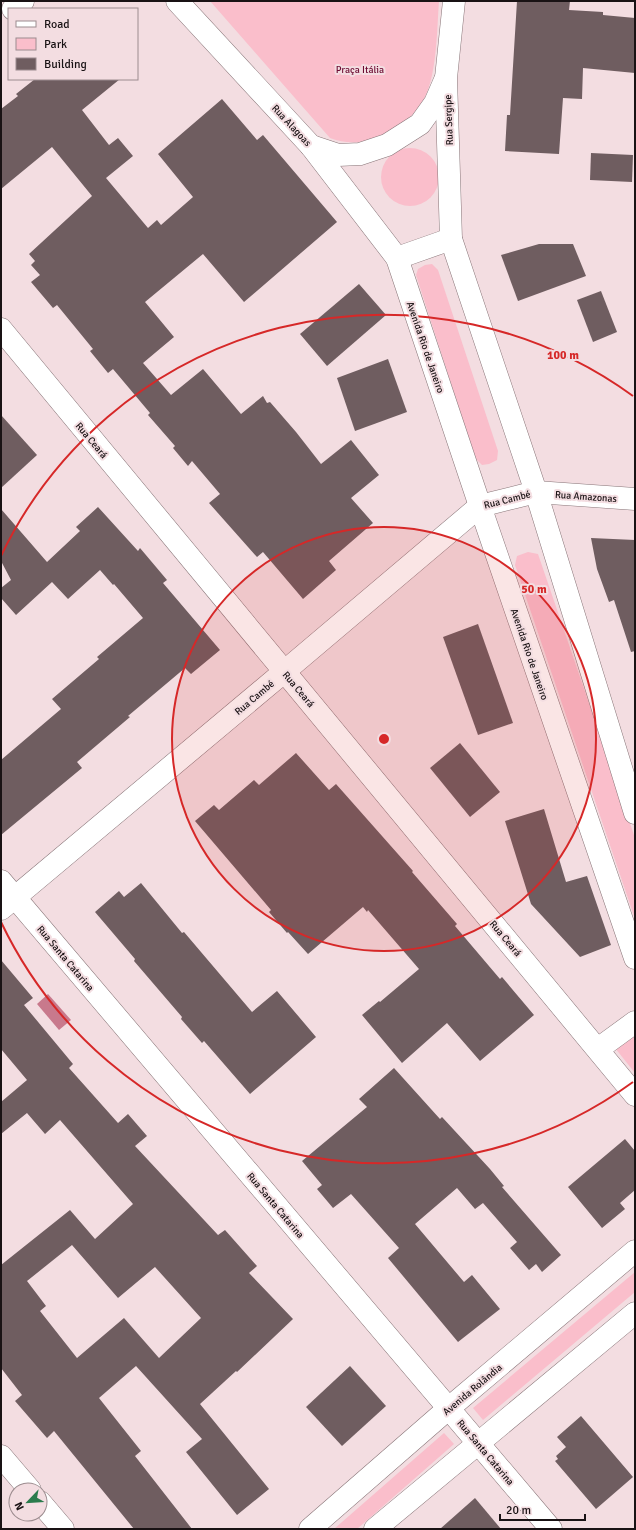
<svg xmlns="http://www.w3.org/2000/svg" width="636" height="1530" viewBox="0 0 636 1530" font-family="Signika,sans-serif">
<rect width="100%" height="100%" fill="#f3dde1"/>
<g fill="#fabecb">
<path d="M 210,1 L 439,1 C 437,28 437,73 425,97 C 416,115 398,129 380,136 C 361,143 349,145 330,138 Z"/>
<circle cx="410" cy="177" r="29"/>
<path d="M 432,264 L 438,270 L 498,451 L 497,460 L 489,464 L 482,465 L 475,458 L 416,275 L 418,269 L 425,265 Z"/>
<path d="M 528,552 L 538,554 L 635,838 L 635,919 L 515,565 L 517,556 Z"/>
<path d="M 635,1032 L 635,1073 L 615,1048 Z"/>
<path d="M 635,1272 L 635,1292 L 483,1420 L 473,1408 Z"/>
<path d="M 444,1433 L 454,1444 L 357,1529 L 334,1529 Z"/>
</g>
<path fill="#c8798c" d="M 48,994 L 71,1020 L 59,1030 L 37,1004 Z"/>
<g fill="#6f5d60" fill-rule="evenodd">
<path d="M 517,1 L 570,1 L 569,10 L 603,12 L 603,15 L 635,18 L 635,73 L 583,68 L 582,99 L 563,98 L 559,154 L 505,151 L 507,115 L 510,115 Z"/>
<path d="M 35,79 L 120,79 L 82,110 L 109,145 L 118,138 L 133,156 L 106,178 L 148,228 L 157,220 L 161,225 L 193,197 L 158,154 L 222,99 L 257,140 L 263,135 L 337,222 L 244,302 L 203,254 L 145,302 L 174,337 L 143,363 L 171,395 L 203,369 L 241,414 L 263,396 L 267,403 L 270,402 L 296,432 L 321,464 L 351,440 L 379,475 L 351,498 L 373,523 L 329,561 L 336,570 L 303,599 L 263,552 L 257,557 L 209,503 L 220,494 L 192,461 L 188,466 L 173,448 L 175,446 L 148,415 L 150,413 L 113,369 L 108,373 L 90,351 L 93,349 L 57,305 L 53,308 L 31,282 L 40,275 L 31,265 L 35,261 L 29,254 L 92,196 L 52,147 L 1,189 L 1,109 L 18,96 L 16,94 Z"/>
<path d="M 591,153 L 633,155 L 632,182 L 590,180 Z"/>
<path d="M 539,244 L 573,244 L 586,276 L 518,301 L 501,255 Z"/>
<path d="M 359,284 L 386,315 L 327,366 L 300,334 Z"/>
<path d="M 601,291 L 617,332 L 593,342 L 577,300 Z"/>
<path d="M 388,359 L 407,412 L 355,431 L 337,378 Z"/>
<path d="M 1,415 L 37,455 L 1,488 Z"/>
<path d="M 98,507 L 138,551 L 140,548 L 167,580 L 163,583 L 220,650 L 191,674 L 185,668 L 128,716 L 130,717 L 77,762 L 82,768 L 1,835 L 1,760 L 61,709 L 52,699 L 99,659 L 97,657 L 143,618 L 114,584 L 113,585 L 100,570 L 68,599 L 52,582 L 16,615 L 1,598 L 1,588 L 11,580 L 1,561 L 1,509 L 47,562 L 80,531 L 76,527 Z"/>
<path d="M 591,538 L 635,540 L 635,651 L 631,652 L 614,600 L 609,602 L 597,569 Z"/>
<path d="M 478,624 L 513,723 L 478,735 L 443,637 Z"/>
<path d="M 460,743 L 500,792 L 470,817 L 430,768 Z"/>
<path d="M 296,753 L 329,790 L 336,784 L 413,871 L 412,872 L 457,924 L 455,926 L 500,979 L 502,977 L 534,1015 L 480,1061 L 447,1023 L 402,1063 L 362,1015 L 379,1001 L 380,1002 L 419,969 L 368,910 L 367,912 L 363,907 L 308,954 L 288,932 L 287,933 L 269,912 L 271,910 L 195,821 L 214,805 L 219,810 L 254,780 L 259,785 Z"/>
<path d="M 544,809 L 566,882 L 587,876 L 611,945 L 580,957 L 531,904 L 505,821 Z"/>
<path d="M 141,883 L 182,933 L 184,932 L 252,1012 L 277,991 L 316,1037 L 250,1094 L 204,1041 L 202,1043 L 181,1019 L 182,1017 L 134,961 L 135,959 L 95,912 L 119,891 L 124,897 Z"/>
<path d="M 1,960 L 33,998 L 24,1005 L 73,1064 L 69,1068 L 118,1123 L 128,1114 L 147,1136 L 135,1146 L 218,1235 L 225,1230 L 257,1266 L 249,1273 L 293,1319 L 237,1372 L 236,1371 L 200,1404 L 269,1489 L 237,1515 L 186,1452 L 202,1439 L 136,1366 L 99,1398 L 141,1451 L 135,1456 L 192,1529 L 134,1529 L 54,1431 L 47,1438 L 15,1401 L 22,1395 L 1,1368 L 1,1265 L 70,1210 L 95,1239 L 133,1204 L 60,1120 L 45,1134 L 27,1113 L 1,1134 L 1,1102 L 27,1080 L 1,1049 ZM 72,1245 L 118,1298 L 155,1267 L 201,1318 L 159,1358 L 124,1318 L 77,1358 L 40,1311 L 46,1306 L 27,1281 Z"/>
<path d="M 394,1068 L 440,1119 L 442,1117 L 490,1169 L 504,1186 L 502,1187 L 561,1255 L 542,1272 L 536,1264 L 529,1270 L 510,1248 L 517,1242 L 483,1203 L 475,1209 L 457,1188 L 415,1224 L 464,1282 L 472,1275 L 500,1309 L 458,1342 L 388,1258 L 399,1248 L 351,1194 L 333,1208 L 317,1189 L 322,1185 L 302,1161 L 367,1107 L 359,1099 Z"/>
<path d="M 625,1139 L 635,1151 L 635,1190 L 620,1203 L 625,1209 L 602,1228 L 568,1187 Z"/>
<path d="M 350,1366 L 386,1406 L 342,1446 L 306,1407 Z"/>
<path d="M 581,1416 L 633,1477 L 596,1509 L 555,1461 L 558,1459 L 556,1456 L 566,1447 L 557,1437 Z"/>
<path d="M 475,1498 L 501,1529 L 440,1529 Z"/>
</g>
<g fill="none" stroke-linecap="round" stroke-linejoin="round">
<g stroke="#887578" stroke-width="23">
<g id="minor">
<path d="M 177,1 L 311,146 L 397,258 L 480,506 L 635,958"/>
<path d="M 454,1 L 446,78 L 451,239 L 536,492 L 635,813"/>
<path d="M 13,9 L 23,1"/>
<path d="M 311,146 L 338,155 L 360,154 L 387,145 L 420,124 L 435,103 L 445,80"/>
<path d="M 397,258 L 451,239"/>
<path d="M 1,329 L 635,1095"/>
<path d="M 1,881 L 551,1529"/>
<path d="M 1,909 L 285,671 L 480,506 L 536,492 L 635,499"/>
<path d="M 598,1049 L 635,1022"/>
<path d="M 1,1456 L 30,1490"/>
<path d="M 40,1502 L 63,1529"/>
<path d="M 310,1529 L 449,1408 L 635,1251"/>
<path d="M 375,1529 L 635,1313"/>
</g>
</g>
<use href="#minor" stroke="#fff" stroke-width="22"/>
</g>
<circle cx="384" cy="739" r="212" fill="#d62828" fill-opacity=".12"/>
<g fill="none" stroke="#d62828" stroke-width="2">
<circle cx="384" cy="739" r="212"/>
<path d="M633 1082A424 424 0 0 1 1 922M1 556A424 424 0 0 1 633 396"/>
</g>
<g text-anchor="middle" stroke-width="4" stroke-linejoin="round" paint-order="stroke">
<g font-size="10" fill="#6b0a31" stroke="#f3dde1">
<text x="360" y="73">Praça Itália</text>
</g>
<g font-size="10" fill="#191214" stroke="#f3dde1">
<text transform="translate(448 120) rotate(-92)" y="4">Rua Sergipe</text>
<text transform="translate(292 125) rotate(47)" y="4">Rua Alagoas</text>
<text transform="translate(426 347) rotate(71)" y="4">Avenida Rio de Janeiro</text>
<text transform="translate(92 440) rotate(50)" y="4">Rua Ceará</text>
<text transform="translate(586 496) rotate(4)" y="4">Rua Amazonas</text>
<text transform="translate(507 499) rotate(-14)" y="4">Rua Cambé</text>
<text transform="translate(530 654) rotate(71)" y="4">Avenida Rio de Janeiro</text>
<text transform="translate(299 689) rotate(50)" y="4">Rua Ceará</text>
<text transform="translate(254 697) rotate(-40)" y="4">Rua Cambé</text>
<text transform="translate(506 938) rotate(50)" y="4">Rua Ceará</text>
<text transform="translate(66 958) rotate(50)" y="4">Rua Santa Catarina</text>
<text transform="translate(276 1205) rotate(50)" y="4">Rua Santa Catarina</text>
<text transform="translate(472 1389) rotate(-40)" y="4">Avenida Rolândia</text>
<text transform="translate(486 1452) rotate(50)" y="4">Rua Santa Catarina</text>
</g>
</g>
<circle cx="384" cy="739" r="6" fill="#d62828" stroke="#f3dde1" stroke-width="2"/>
<g font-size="12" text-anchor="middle" font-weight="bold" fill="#d62828" stroke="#f3dde1" stroke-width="4" stroke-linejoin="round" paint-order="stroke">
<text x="563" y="359">100 m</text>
<text x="534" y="593">50 m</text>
</g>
<rect width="636" height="1530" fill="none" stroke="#191214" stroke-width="4"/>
<rect x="8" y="8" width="130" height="72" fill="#f3dde1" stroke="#9c8c8f"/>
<rect x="16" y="21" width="20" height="6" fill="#ffffff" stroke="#9c8c8f"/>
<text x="44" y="28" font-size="12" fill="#191214">Road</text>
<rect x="16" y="38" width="20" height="12" fill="#fabecb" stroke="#9c8c8f"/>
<text x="44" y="48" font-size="12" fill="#191214">Park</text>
<rect x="16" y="58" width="20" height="12" fill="#6f5d60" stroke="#9c8c8f"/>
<text x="44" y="68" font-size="12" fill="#191214">Building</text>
<g transform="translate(28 1502) rotate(245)"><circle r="19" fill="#f3dde1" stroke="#9c8c8f"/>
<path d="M0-3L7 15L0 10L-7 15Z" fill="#2a7b4c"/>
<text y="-6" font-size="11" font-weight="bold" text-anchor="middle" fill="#191214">N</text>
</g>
<path d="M500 1514v6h85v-6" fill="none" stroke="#191214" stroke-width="2"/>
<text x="506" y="1514" font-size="12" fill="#191214" stroke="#f3dde1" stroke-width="3" paint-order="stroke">20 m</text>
</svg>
